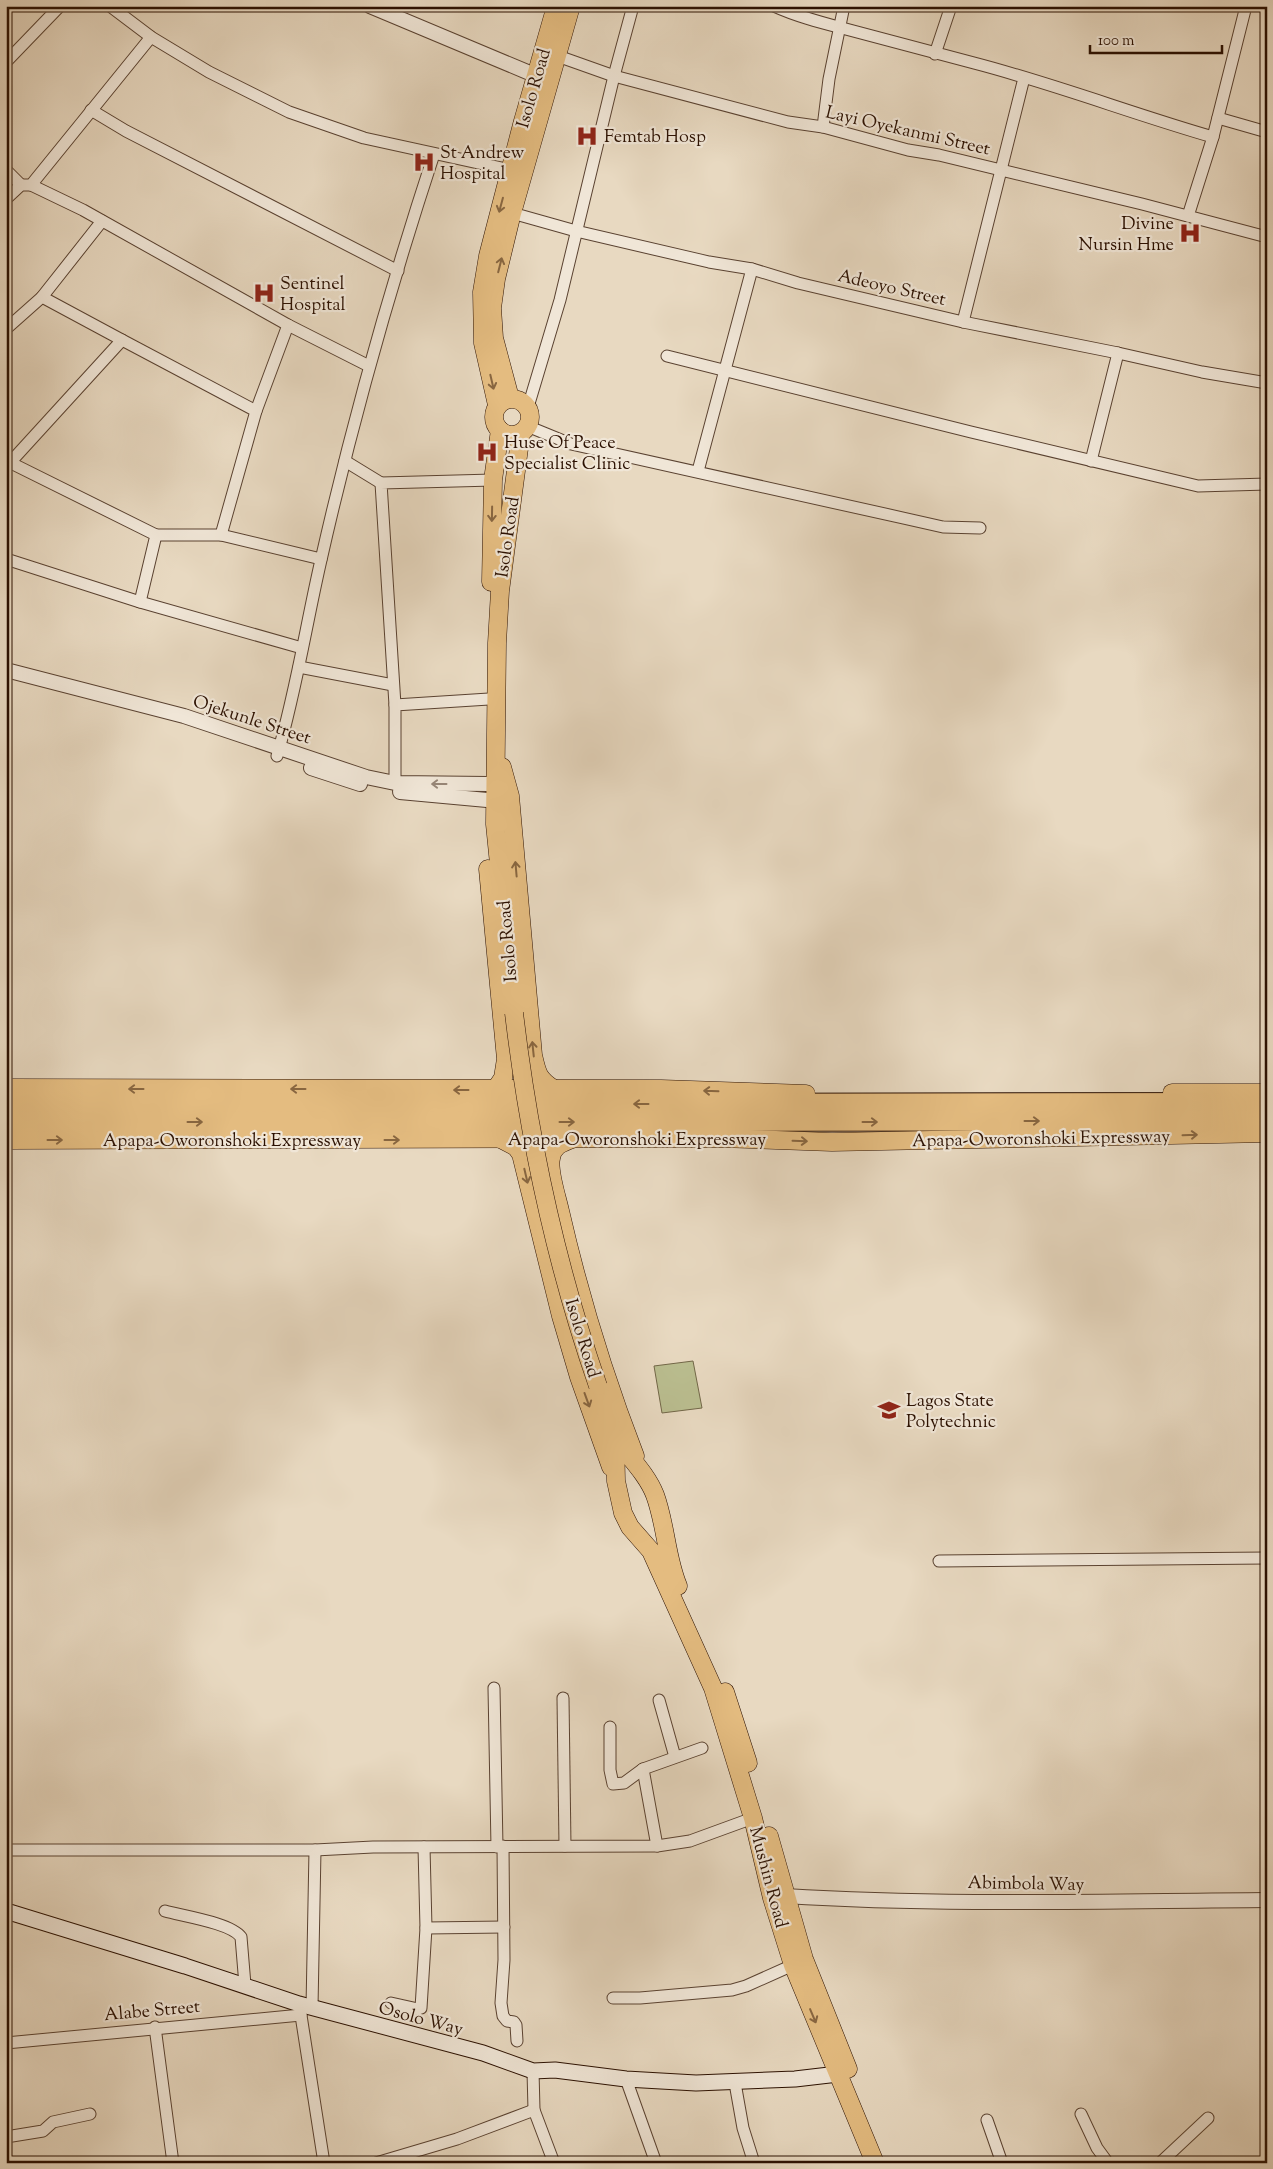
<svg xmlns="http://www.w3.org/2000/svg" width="1273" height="2169" viewBox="0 0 1273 2169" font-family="'Sorts Mill Goudy',serif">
<rect width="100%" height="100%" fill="#e8d9c1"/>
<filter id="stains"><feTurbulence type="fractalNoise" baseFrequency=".004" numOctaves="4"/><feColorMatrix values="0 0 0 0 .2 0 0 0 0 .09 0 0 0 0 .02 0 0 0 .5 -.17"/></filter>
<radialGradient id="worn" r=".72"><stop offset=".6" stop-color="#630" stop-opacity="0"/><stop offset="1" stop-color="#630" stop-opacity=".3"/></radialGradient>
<path fill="#babe90" stroke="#726748" d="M 693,1361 L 702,1408 L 662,1413 L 654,1366 Z"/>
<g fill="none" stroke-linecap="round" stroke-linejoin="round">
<g stroke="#5a4231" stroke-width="13">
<g id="minor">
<path d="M 110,6 L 151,37 L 209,72 L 289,112 L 364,138 L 510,170"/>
<path d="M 774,6 C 796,16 819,22 842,28 C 886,40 930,51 974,63 C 1055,84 1133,114 1213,137"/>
<path d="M 552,54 L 614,76 L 788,122 L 823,127 L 908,150 L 939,155 L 1142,204 L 1267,237"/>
<path d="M 935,54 L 951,6"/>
<path d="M 6,62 L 60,6"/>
<path d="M 91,110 L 126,131 L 398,271"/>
<path d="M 1218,118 L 1267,132"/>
<path d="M 823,127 L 829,79 L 844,6"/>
<path d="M 6,170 L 21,185"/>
<path d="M 31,185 L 83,210 L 288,325 L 369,366"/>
<path d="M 6,199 L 21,185 L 31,185 L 151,37"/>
<path d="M 512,213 L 576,231 L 709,262 L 752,269 L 798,283 L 963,322 L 1118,353 L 1202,372 L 1267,383"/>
<path d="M 1188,216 L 1213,137 L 1246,6"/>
<path d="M 42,297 L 102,221"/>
<path d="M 963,322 L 1024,78"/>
<path d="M 6,329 L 42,297 L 122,340 L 6,467"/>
<path d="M 122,340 L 256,411 L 221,535 L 156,535"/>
<path d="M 667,356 L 971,432 L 1198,486 L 1267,484"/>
<path d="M 528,407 L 560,300 L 614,76 L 633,6"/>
<path d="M 256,411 L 288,325"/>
<path d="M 527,426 L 571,444 L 903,518 L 943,527 L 980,528"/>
<path d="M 345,461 L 381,483"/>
<path d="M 1091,461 L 1118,353"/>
<path d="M 11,463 L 156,535 L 140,602"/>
<path d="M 698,471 L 752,269"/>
<path d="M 221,535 L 321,559"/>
<path d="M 6,559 L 140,602 L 302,648"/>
<path d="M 299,667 L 393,685"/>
<path d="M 395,705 L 381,483 L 493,480"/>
<path d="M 277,756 C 296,692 306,625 321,560 C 352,423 390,288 434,154"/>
<path d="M 395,783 L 395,705 L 489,699"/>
<path d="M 939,1561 L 1267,1558"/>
<path d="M 494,1688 L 497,1847"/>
<path d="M 563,1698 L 565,1846"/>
<path d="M 659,1700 L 675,1757"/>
<path d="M 610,1727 L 610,1770 L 613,1784 L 624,1783 L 643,1769"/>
<path d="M 503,1846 L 504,1960 L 501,2003 L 503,2016 L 507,2021 L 514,2022 L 516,2025 L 517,2041"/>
<path d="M 657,1846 L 643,1769 L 702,1748"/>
<path d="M 6,1850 L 315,1850 L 373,1847 L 657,1846 L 690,1841 L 753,1818"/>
<path d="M 165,1911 C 183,1916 231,1923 241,1937 L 245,1985"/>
<path d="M 426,1928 L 504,1927"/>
<path d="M 613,1998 L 640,1998 L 732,1990 L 746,1986 L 793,1965"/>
<path d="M 391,2003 L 418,2009 L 421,2008 L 426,1928 L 424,1847"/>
<path d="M 312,2007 L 315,1850"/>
<path d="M 300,2009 L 324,2163"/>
<path d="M 155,2027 L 173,2163"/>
<path d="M 6,2043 L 301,2015"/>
<path d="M 533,2071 L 534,2110 L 554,2163"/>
<path d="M 626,2079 L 656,2163"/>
<path d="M 735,2083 L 743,2128 L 754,2163"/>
<path d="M 1081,2114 L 1097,2148 L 1108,2163"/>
<path d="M 987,2120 L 1002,2163"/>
<path d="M 6,2137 L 43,2131 L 53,2122 L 90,2114"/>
<path d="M 376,2163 L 457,2139 L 534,2110"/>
<path d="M 1160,2163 L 1208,2118"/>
</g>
</g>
<g stroke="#5a4231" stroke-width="16">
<g id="tertiary">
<path d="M 370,6 L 544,79"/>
<path d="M 6,670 L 184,716 L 366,777 L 395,783 L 488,784"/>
<path d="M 311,768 L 360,784"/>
<path d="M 400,792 L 487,800"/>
<path d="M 785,1896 C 945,1906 1106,1901 1267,1900"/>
</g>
</g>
<g stroke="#2b1001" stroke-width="17">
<path id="secondary" d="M 6,1911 L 185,1966 L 299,2004 L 483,2053 L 533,2071 L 555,2070 L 626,2079 L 696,2083 L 795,2079 L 838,2074"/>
</g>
<g stroke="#2b1001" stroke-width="19">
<g id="primary">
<path d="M 510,398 L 494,338 L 492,308 L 496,279 L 512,213 L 571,6"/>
<circle cx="512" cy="417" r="18"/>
<path d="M 497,405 L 483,343 L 482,292 L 488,256 L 523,121 L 556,6"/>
<path d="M 491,582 L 493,480 L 500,430"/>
<path d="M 502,767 L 510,796 L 533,1055 C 537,1073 538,1079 554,1089"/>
<path d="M 488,869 L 506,1059 L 503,1078 L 495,1090"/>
<path d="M 514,1013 L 495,824 L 497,643 L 500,591 L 521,433"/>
<path d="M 6,1088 L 661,1089 L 806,1094"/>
<path d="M 1172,1093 L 1267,1093"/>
<path d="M 501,1139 L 516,1147 L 521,1154 L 561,1316 L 579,1377 L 611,1467"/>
<path d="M 572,1139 C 561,1143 553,1146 551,1158 C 548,1171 557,1197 560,1211 C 579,1294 604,1376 635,1456"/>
<path d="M 6,1140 L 720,1138 L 832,1142 L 1267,1133"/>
<path d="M 598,1386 L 615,1438 L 616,1481 L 623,1513 L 630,1527 L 651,1551 L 713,1688 L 753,1818 L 772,1898 L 793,1965 L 875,2163"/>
<path d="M 615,1438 C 628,1456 647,1474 655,1495 C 666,1525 666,1557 678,1586"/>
<path d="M 725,1692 L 748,1763"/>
<path d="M 769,1836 L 804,1959 L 848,2069"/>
</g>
</g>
<g stroke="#2b1001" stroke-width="22">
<g id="motorway">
<path d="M 6,1102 L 526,1104 L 1267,1103"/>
<path d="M 6,1122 L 1267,1120"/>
</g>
</g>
<use href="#minor" stroke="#f0e6d7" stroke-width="11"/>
<use href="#tertiary" stroke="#f0e6d7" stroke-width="14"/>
<use href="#secondary" stroke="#f0e6d7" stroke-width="15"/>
<use href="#primary" stroke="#e4bc80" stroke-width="18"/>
<use href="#motorway" stroke="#e4bc80" stroke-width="20"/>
<g stroke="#2b1001" stroke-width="19" stroke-linecap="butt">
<path id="primary-bridge" d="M 514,1013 C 529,1140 556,1265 598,1386"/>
</g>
<use href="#primary-bridge" stroke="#e4bc80" stroke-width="18"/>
</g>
<defs><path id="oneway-shaft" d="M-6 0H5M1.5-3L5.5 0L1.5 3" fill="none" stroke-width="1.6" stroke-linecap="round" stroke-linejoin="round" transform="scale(1.25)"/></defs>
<g stroke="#886640">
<use href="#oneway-shaft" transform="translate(501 205) rotate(105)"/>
<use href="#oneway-shaft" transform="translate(500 265) rotate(-76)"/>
<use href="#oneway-shaft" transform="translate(492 382) rotate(77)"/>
<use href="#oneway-shaft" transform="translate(492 514) rotate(91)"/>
<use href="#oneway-shaft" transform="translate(516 869) rotate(-95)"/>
<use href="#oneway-shaft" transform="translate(533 1049) rotate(-96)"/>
<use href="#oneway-shaft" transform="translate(136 1089) rotate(-180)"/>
<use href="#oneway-shaft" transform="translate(298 1089) rotate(-180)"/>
<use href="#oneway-shaft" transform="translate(461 1090) rotate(-180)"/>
<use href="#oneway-shaft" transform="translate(711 1091) rotate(-178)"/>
<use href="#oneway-shaft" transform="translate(641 1104) rotate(180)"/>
<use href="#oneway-shaft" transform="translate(1032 1121)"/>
<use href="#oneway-shaft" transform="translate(195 1122)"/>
<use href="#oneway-shaft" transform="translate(567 1122)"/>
<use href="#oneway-shaft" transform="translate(870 1122)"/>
<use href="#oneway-shaft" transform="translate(1190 1135) rotate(-2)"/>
<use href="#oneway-shaft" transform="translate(55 1140)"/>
<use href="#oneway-shaft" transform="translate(392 1140)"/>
<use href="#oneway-shaft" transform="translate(800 1141) rotate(2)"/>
<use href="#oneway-shaft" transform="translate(526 1176) rotate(77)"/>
<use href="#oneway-shaft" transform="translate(587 1400) rotate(70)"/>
<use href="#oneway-shaft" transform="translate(813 2016) rotate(67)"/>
</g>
<use stroke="#978677" href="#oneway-shaft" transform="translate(439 784) rotate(-180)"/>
<defs>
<g id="hospital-bare" transform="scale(1.725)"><path d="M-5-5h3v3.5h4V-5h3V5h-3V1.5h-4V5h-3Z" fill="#8f2418" stroke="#f0e6d7" stroke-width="2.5" paint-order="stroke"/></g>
<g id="university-bare" transform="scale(1.725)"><path d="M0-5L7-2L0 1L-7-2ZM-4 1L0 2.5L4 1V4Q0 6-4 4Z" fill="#8f2418" stroke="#f0e6d7" stroke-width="2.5" paint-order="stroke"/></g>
</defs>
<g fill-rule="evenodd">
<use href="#hospital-bare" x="587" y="136"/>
<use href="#hospital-bare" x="424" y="162"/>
<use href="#hospital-bare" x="1190" y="233"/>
<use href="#hospital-bare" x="264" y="293"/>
<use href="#hospital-bare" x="487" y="452"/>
<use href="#university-bare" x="889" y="1410"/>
</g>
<g text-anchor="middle" stroke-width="4.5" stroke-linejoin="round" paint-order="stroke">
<g font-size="18" fill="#2b1001" stroke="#f0e6d7">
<text transform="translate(533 88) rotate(-74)" y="6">Isolo Road</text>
<text transform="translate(908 130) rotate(13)" y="6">Layi Oyekanmi Street</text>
<text transform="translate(892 287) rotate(13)" y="6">Adeoyo Street</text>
<text transform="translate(507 537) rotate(-82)" y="6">Isolo Road</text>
<text transform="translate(252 719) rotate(18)" y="6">Ojekunle Street</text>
<text transform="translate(507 941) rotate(-95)" y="6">Isolo Road</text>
<text transform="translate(1041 1138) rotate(-1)" y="6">Apapa-Oworonshoki Expressway</text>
<text x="637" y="1145">Apapa-Oworonshoki Expressway</text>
<text x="232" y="1146">Apapa-Oworonshoki Expressway</text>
<text transform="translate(583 1338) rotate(73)" y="6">Isolo Road</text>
<text transform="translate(769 1877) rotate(75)" y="6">Mushin Road</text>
<text transform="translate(1026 1883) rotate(1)" y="6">Abimbola Way</text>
<text transform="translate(152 2010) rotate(-5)" y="6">Alabe Street</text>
<text transform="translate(421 2018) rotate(15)" y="6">Osolo Way</text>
</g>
<g font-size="18" fill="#2b1001" stroke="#f0e6d7" text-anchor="start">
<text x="604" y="142">Femtab Hosp</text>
<text x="440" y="158">St Andrew<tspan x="440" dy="21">Hospital</tspan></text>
<text x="1174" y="229" text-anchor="end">Divine<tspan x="1174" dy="21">Nursin Hme</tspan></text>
<text x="280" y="289">Sentinel<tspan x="280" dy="21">Hospital</tspan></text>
<text x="504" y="448">Huse Of Peace<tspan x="504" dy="21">Specialist Clinic</tspan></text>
<text x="906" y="1406">Lagos State<tspan x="906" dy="21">Polytechnic</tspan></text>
</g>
</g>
<rect width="1273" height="2169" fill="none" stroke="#e8d9c1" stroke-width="25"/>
<rect x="8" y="8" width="1258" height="2154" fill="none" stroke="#2b1001" stroke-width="2.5"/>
<rect x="12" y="12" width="1248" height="2144" fill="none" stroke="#2b1001"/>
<path d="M1090 45v8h132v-8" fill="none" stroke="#2b1001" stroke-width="2.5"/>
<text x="1098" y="45" font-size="15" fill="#2b1001" stroke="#f0e6d7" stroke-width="4" paint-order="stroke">100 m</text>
<rect width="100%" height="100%" filter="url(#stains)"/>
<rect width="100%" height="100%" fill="url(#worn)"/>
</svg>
